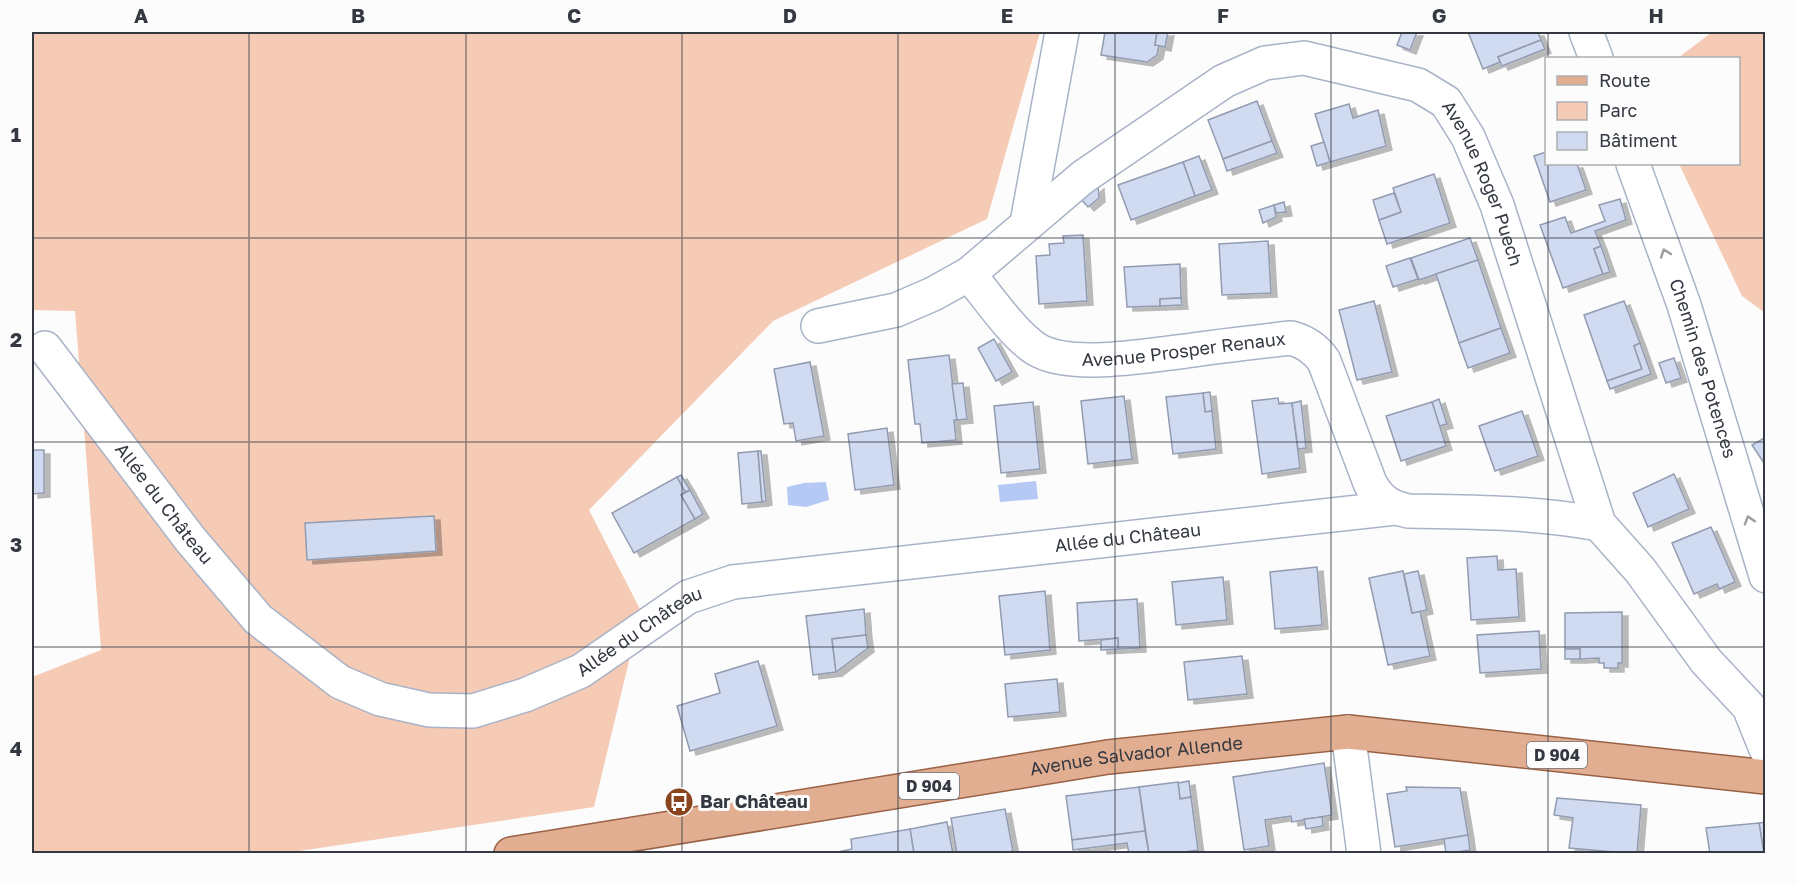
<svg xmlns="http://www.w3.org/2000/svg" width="1797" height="885" viewBox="0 0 1797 885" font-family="'Golos Text',sans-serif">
<defs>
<filter id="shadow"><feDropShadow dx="6" dy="4" stdDeviation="0" flood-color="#0004"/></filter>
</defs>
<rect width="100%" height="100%" fill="#fcfcfc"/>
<g fill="#f6cbb6">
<path d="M 32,32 L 1040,32 L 987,219 L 773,321 L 589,510 L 641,611 L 594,807 L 286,853 L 32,853 L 32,677 L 101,650 L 75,311 L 32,310 Z"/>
<path d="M 1712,32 L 1765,32 L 1765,313 L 1742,296 L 1679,164 L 1738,164 L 1738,58 L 1678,58 Z"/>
</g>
<g fill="#b5c9f4">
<path d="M 1036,481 L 1038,499 L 1000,502 L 998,485 Z"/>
<path d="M 826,482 L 829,500 L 806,507 L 788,505 L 787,487 L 804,483 Z"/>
</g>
<g fill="#d0daf0" stroke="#929cb0" stroke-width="1.5" filter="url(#shadow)">
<path d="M 1105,32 L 1157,32 L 1155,45 L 1159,45 L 1157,55 L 1147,62 L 1101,55 Z"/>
<path d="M 1157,32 L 1168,32 L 1165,47 L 1155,45 Z"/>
<path d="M 1402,32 L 1417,32 L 1410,50 L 1397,45 Z"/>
<path d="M 1468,32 L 1538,32 L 1541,40 L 1498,57 L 1500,62 L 1483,69 Z"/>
<path d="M 1541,40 L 1545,49 L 1502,66 L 1498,57 Z"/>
<path d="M 1257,101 L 1272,141 L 1223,159 L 1208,120 Z"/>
<path d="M 1349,104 L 1353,118 L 1378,110 L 1386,146 L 1330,162 L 1315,114 Z"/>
<path d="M 1272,141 L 1277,153 L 1227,171 L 1223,159 Z"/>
<path d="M 1324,142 L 1330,162 L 1317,166 L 1311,146 Z"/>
<path d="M 1546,152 L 1546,164 L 1577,164 L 1586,190 L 1550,202 L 1534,156 Z"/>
<path d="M 1199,156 L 1212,190 L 1195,196 L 1183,162 Z"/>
<path d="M 1183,162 L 1195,196 L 1131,220 L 1118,185 Z"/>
<path d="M 1434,174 L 1450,223 L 1387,244 L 1379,220 L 1401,212 L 1393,188 Z"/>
<path d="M 1098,185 L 1099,198 L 1088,207 L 1081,199 Z"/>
<path d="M 1394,193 L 1401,212 L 1379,220 L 1373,200 Z"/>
<path d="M 1620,199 L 1626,220 L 1595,231 L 1601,246 L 1594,249 L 1603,274 L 1563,288 L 1540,225 L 1565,217 L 1571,233 L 1605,221 L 1599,205 Z"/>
<path d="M 1284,202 L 1286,212 L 1276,213 L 1274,205 Z"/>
<path d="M 1274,205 L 1276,217 L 1263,223 L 1259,210 Z"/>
<path d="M 1083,235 L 1087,301 L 1039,304 L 1036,256 L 1050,255 L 1049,244 L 1064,243 L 1063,236 Z"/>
<path d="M 1470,238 L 1478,260 L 1419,280 L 1411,258 Z"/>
<path d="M 1268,241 L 1271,293 L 1222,295 L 1219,244 Z"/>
<path d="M 1601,246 L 1610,272 L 1603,274 L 1594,249 Z"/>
<path d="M 1410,258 L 1418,279 L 1393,287 L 1386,266 Z"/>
<path d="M 1478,260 L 1501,328 L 1459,343 L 1436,274 Z"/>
<path d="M 1180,264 L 1181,298 L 1160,299 L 1160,306 L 1127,307 L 1124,267 Z"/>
<path d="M 1181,298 L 1182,305 L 1160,306 L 1160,299 Z"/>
<path d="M 1374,301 L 1392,372 L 1357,380 L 1339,310 Z"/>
<path d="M 1624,301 L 1640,343 L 1634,346 L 1642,369 L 1607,381 L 1584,315 Z"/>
<path d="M 1501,328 L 1510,353 L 1468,368 L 1459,343 Z"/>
<path d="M 994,339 L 1012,372 L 996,381 L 978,348 Z"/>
<path d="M 1640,343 L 1651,374 L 1610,389 L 1607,381 L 1642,369 L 1634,346 Z"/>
<path d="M 949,355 L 957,420 L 954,420 L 956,440 L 922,443 L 920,424 L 915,424 L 908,360 Z"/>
<path d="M 1674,358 L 1681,378 L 1666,383 L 1659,363 Z"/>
<path d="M 810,362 L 824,436 L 796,441 L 793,423 L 784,424 L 774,369 Z"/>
<path d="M 963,383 L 967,419 L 957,420 L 952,384 Z"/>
<path d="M 1210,392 L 1212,411 L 1205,412 L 1203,393 Z"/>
<path d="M 1203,393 L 1205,412 L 1212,411 L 1216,449 L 1173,454 L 1166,397 Z"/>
<path d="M 1124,396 L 1132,459 L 1088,464 L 1081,401 Z"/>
<path d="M 1278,398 L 1279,404 L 1292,403 L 1300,468 L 1262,474 L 1252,401 Z"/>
<path d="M 1439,399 L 1447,424 L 1439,426 L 1432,402 Z"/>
<path d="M 1301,401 L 1306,448 L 1298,449 L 1292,403 Z"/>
<path d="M 1033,402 L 1040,469 L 1001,473 L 994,406 Z"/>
<path d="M 1432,402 L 1446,446 L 1401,461 L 1386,416 Z"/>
<path d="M 1522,411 L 1538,456 L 1495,471 L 1479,426 Z"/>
<path d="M 887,428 L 894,485 L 855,490 L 848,434 Z"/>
<path d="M 1766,437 L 1766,461 L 1764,463 L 1752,445 Z"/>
<path d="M 32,450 L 44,450 L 44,493 L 32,494 Z"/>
<path d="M 758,451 L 762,502 L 742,504 L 738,453 Z"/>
<path d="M 758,451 L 761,451 L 766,501 L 762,502 Z"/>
<path d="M 1674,474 L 1689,509 L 1648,527 L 1633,493 Z"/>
<path d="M 681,475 L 690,490 L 685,492 L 677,477 Z"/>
<path d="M 677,477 L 685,492 L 681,495 L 695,519 L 634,553 L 612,513 Z"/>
<path d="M 690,490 L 703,514 L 695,519 L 681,495 Z"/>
<path d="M 434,516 L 436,551 L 307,560 L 305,523 Z"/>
<path d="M 1711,527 L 1735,582 L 1719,589 L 1717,584 L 1694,594 L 1672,543 Z"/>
<path d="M 1497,556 L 1498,570 L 1516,569 L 1519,617 L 1471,620 L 1467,558 Z"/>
<path d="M 1317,567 L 1322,625 L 1275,629 L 1270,572 Z"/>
<path d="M 1403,571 L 1412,613 L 1420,611 L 1430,656 L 1388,665 L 1369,578 Z"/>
<path d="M 1418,571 L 1427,610 L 1412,613 L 1404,574 Z"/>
<path d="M 1223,577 L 1227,620 L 1176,625 L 1172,582 Z"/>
<path d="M 1045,591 L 1050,650 L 1005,655 L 999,596 Z"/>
<path d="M 1137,599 L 1140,648 L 1118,649 L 1118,638 L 1079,641 L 1077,603 Z"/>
<path d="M 864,609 L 866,635 L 832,639 L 836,672 L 813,675 L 806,616 Z"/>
<path d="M 1622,612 L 1622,663 L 1618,663 L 1618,668 L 1604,668 L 1604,663 L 1599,663 L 1599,658 L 1580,659 L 1580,649 L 1565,649 L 1565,613 Z"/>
<path d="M 1539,631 L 1541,669 L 1480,673 L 1477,635 Z"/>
<path d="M 866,635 L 868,648 L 836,672 L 832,639 Z"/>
<path d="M 1118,638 L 1118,649 L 1101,650 L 1101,640 Z"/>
<rect x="1565" y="649" width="15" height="10"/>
<path d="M 1242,656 L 1247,694 L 1188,700 L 1184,662 Z"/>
<path d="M 758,661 L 777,726 L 690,751 L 677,706 L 720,693 L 715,674 Z"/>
<path d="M 1057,679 L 1060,712 L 1008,717 L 1005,684 Z"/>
<path d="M 1324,763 L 1332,815 L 1292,822 L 1291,816 L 1265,820 L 1269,846 L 1244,850 L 1233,777 Z"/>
<path d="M 1189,781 L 1191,797 L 1180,799 L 1178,783 Z"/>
<path d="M 1178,782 L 1180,799 L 1191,797 L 1198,850 L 1171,854 L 1149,854 L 1139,787 Z"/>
<path d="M 1139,787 L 1145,831 L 1072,840 L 1066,796 Z"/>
<path d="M 1406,787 L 1460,788 L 1468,835 L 1395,847 L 1387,794 L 1407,791 Z"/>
<path d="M 1557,798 L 1641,805 L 1637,854 L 1569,848 L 1573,818 L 1554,815 Z"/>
<path d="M 1005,809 L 1013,851 L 999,854 L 957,854 L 951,818 Z"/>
<path d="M 1322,817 L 1323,826 L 1306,829 L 1304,819 Z"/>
<path d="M 947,822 L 953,854 L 914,854 L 910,829 Z"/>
<path d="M 1766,822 L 1766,854 L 1764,854 L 1759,823 Z"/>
<path d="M 1759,823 L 1764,854 L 1710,854 L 1706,828 Z"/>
<path d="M 910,829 L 914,854 L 828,854 L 852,849 L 851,839 Z"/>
<path d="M 1145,831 L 1149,854 L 1129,854 L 1127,843 L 1073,850 L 1072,840 Z"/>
<path d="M 1468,835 L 1470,850 L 1446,854 L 1444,839 Z"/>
</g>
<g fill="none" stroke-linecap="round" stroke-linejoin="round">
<g stroke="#a9b3c7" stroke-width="36">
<g id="minor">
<path d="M 1586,32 L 1596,58"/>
<path id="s1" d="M 1633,164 L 1684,305 L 1766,576"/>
<path d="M 1027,223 L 1062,32"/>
<path id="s2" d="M 969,274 L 1083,177 L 1224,81 L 1265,63 L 1304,58 L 1418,85 L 1446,102 L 1468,137 L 1497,205 L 1599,524 L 1640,570 L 1706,661 L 1749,707 L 1766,749"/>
<path id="s3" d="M 818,326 L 896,310 L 933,294 L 969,274 C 988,297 1013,334 1036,349 C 1070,370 1148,355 1186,351 C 1221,346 1256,342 1291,338 C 1306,342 1316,349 1324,361 L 1370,483 C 1379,500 1389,507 1408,511 C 1472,512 1535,512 1599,524"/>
<path id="s4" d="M 45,348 L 190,539 L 258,619 L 340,682 L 380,699 L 429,710 L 473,711 L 525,695 L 581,671 L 688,597 L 733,582 L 1395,508"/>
<path d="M 1348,732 L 1364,854"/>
</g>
</g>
<g stroke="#996247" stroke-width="36">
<g id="major">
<path id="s5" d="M 511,854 L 1108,757 L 1348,732 L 1766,777"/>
</g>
</g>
<use href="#minor" stroke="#fff" stroke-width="33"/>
<use href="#major" stroke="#e2ae92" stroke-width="33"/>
</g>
<defs><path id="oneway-chevron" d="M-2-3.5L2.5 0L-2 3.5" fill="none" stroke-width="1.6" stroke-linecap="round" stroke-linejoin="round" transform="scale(1.5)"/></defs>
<g stroke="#9a9ca0">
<use href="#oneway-chevron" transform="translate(1665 253) rotate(-110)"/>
<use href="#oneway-chevron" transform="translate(1749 520) rotate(-107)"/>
</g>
<path fill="none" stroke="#343841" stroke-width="1.5" stroke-opacity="0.55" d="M 249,32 L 249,854M 466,32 L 466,854M 682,32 L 682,854M 898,32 L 898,854M 1115,32 L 1115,854M 1331,32 L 1331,854M 1548,32 L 1548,58M 1548,164 L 1548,854M 32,238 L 1766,238M 32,442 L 1766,442M 32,647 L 1766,647"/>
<defs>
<g id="bus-disc" transform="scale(1.5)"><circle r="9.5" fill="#8a441d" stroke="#fcfcfc"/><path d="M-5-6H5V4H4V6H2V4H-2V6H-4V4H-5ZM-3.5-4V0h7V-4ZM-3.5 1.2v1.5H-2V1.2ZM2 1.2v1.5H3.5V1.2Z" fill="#fff"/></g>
</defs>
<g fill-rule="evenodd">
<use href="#bus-disc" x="679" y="802"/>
</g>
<g text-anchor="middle" stroke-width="6" stroke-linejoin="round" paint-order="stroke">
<g fill="#fcfcfc" stroke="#707379" stroke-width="1.5">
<rect x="1527" y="742" width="60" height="26" rx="4.5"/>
<rect x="899" y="773" width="60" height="26" rx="4.5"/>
</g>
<g font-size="16" font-weight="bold" fill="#343841">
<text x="1557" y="761">D 904</text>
<text x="929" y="792">D 904</text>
</g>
<g font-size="18" fill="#343841" stroke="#fcfcfc">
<text dy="6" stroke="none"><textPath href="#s2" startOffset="644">Avenue Roger Puech</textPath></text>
<text dy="6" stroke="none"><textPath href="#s3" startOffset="412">Avenue Prosper Renaux</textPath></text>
<text dy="6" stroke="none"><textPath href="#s1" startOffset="216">Chemin des Potences</textPath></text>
<text dy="6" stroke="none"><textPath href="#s4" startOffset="196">Allée du Château</textPath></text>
<text dy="6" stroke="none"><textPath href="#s4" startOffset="1276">Allée du Château</textPath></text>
<text dy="6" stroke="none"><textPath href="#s4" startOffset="772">Allée du Château</textPath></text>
<text dy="6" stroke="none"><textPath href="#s5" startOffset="633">Avenue Salvador Allende</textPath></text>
</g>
<g font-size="18" font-weight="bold" fill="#343841" stroke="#fcfcfc" text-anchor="start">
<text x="700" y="808">Bar Château</text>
</g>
</g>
<rect width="1797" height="885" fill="none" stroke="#fcfcfc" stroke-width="66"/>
<rect x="1545" y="57" width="195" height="108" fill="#fcfcfc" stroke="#acaeb1" stroke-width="1.5"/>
<rect x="1557" y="76" width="30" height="9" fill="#e2ae92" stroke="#acaeb1" stroke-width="1.5"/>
<text x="1599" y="87" font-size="18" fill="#343841">Route</text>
<rect x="1557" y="102" width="30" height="18" fill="#f6cbb6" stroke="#acaeb1" stroke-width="1.5"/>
<text x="1599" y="117" font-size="18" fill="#343841">Parc</text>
<rect x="1557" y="132" width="30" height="18" fill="#d0daf0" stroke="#acaeb1" stroke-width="1.5"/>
<text x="1599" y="147" font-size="18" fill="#343841">Bâtiment</text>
<rect x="33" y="33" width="1731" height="819" fill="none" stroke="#343841" stroke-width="2"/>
<g font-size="20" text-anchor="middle" font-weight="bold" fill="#343841">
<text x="141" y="23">A</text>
<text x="358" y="23">B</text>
<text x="574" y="23">C</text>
<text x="790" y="23">D</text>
<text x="1007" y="23">E</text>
<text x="1223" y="23">F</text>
<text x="1439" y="23">G</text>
<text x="1656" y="23">H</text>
<text x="16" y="142">1</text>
<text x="16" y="347">2</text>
<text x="16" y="552">3</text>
<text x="16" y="756">4</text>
</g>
</svg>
